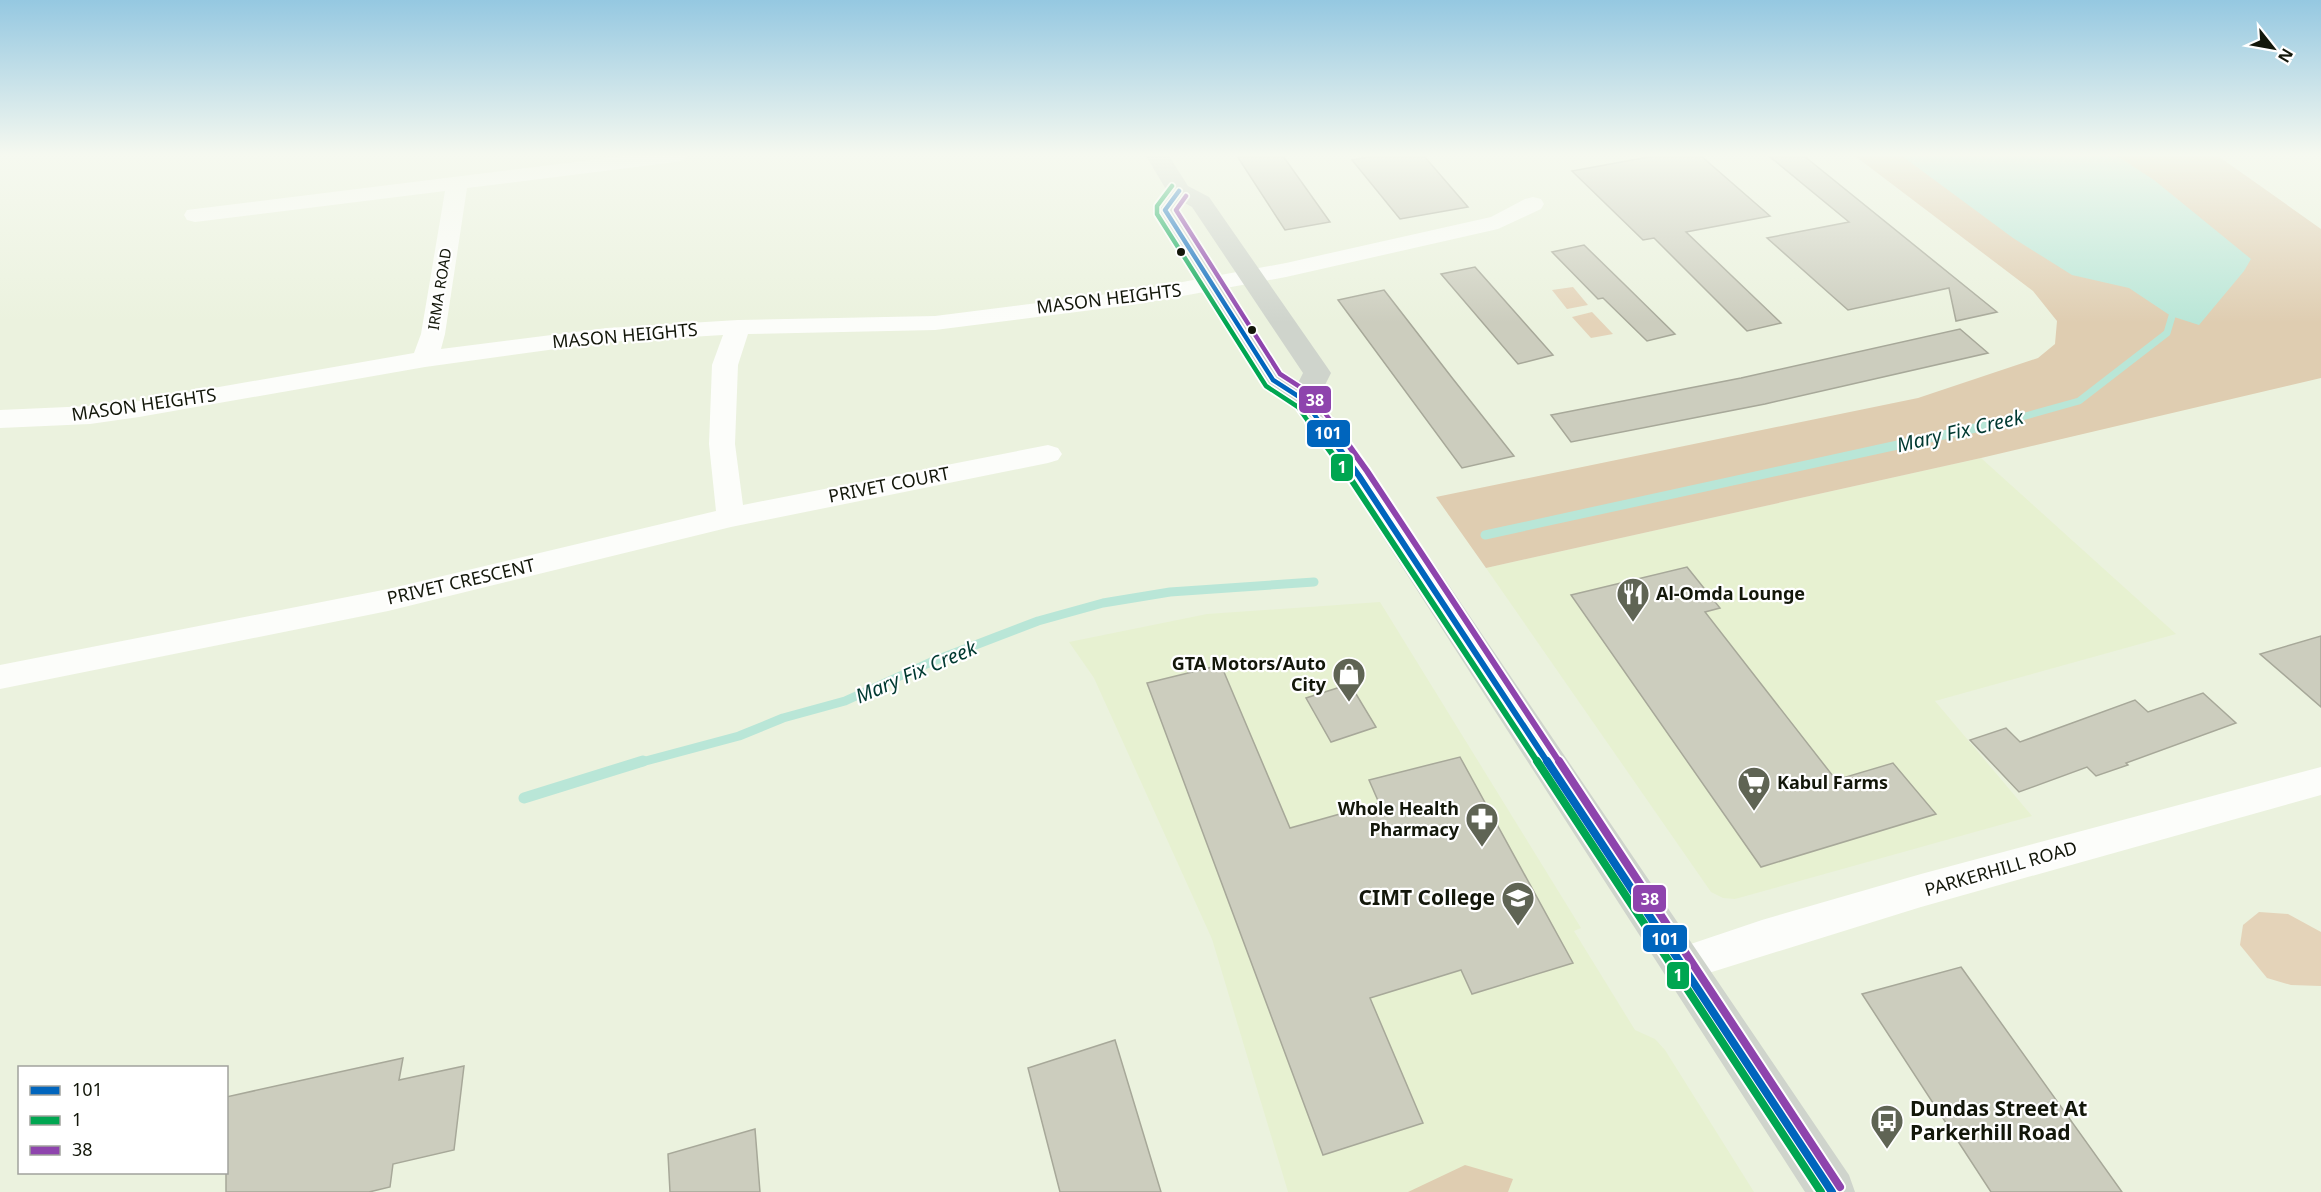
<svg xmlns="http://www.w3.org/2000/svg" width="2321" height="1192" viewBox="0 0 2321 1192" font-family="'Noto Sans',sans-serif">
<rect width="100%" height="100%" fill="#ebf2de"/>
<g fill="#e7f1d1">
<path d="M 1981,458 L 2176,634 L 1935,701 L 2032,816 L 1735,899 L 1723,898 L 1711,892 L 1486,568 Z"/>
<path d="M 1380,602 L 1581,928 L 1574,931 L 1635,1030 L 1655,1039 L 1665,1050 L 1754,1192 L 1288,1192 L 1212,939 L 1094,678 L 1069,642 L 1207,614 Z"/>
</g>
<g fill="#e4d3b9">
<path d="M 1573,287 L 1588,305 L 1567,309 L 1552,290 Z"/>
<path d="M 1592,312 L 1613,334 L 1591,338 L 1572,317 Z"/>
<path d="M 2259,912 L 2288,914 L 2321,932 L 2321,986 L 2291,985 L 2267,978 L 2240,945 L 2243,925 Z"/>
</g>
<g fill="#dfcdb1">
<path d="M 1855,156 L 2218,156 L 2321,229 L 2321,378 L 1981,458 L 1486,568 L 1436,497 L 1918,398 L 2038,358 L 2055,344 L 2057,321 L 2033,291 Z"/>
<path d="M 1465,1165 L 1513,1179 L 1508,1192 L 1408,1192 Z"/>
</g>
<path fill="#b9e6d7" d="M 1902,156 L 2117,156 L 2154,180 L 2251,259 L 2244,271 L 2199,325 L 2171,316 L 2129,288 L 2072,275 L 2013,238 Z"/>
<g fill="none" stroke-linecap="round" stroke-linejoin="round">
<path stroke="#b9e6d7" stroke-width="7" d="M 1997,424 L 2079,401 L 2167,333 L 2175,306"/>
<g stroke="#b9e6d7" stroke-width="9">
<path d="M 1485,535 L 2003,422"/>
<path d="M 638,763 L 739,736 L 783,718 L 845,701 L 931,662 L 1038,621 L 1103,603 L 1170,592 L 1314,582"/>
</g>
<path stroke="#b9e6d7" stroke-width="11" d="M 524,798 L 643,761"/>
</g>
<g fill="#cccdbe" stroke="#a7a899" stroke-width="1.5">
<path d="M 1237,156 L 1283,156 L 1330,222 L 1285,230 Z"/>
<path d="M 1373,156 L 1424,156 L 1468,207 L 1400,219 L 1352,160 Z"/>
<path d="M 1654,156 L 1701,156 L 1770,216 L 1686,232 L 1781,323 L 1747,331 L 1654,238 L 1643,240 L 1572,171 Z"/>
<path d="M 1769,156 L 1804,156 L 1997,312 L 1956,321 L 1949,288 L 1848,310 L 1767,238 L 1849,222 Z"/>
<path d="M 1584,245 L 1623,283 L 1675,334 L 1647,341 L 1603,298 L 1598,299 L 1552,252 Z"/>
<path d="M 1475,267 L 1553,355 L 1518,364 L 1441,274 Z"/>
<path d="M 1384,290 L 1453,379 L 1514,456 L 1462,468 L 1338,300 Z"/>
<path d="M 1960,329 L 1988,353 L 1765,404 L 1571,442 L 1551,415 L 1741,378 Z"/>
<path d="M 1687,567 L 1720,608 L 1705,612 L 1836,780 L 1893,763 L 1936,814 L 1761,867 L 1571,595 Z"/>
<path d="M 2321,636 L 2321,707 L 2260,654 Z"/>
<path d="M 1221,665 L 1290,828 L 1379,803 L 1369,780 L 1460,757 L 1573,963 L 1472,994 L 1461,970 L 1370,998 L 1423,1123 L 1323,1155 L 1147,683 Z"/>
<path d="M 1350,684 L 1376,727 L 1331,742 L 1306,698 Z"/>
<path d="M 2203,693 L 2236,723 L 2126,763 L 2128,765 L 2096,776 L 2087,767 L 2019,792 L 1970,740 L 2006,728 L 2020,742 L 2135,700 L 2148,712 Z"/>
<path d="M 1961,967 L 2122,1192 L 1991,1192 L 1862,994 Z"/>
<path d="M 1115,1040 L 1161,1192 L 1060,1192 L 1028,1068 Z"/>
<path d="M 403,1058 L 399,1080 L 464,1066 L 454,1150 L 393,1164 L 390,1187 L 369,1192 L 226,1192 L 226,1097 Z"/>
<path d="M 755,1129 L 760,1192 L 670,1192 L 668,1154 Z"/>
</g>
<g fill="none" stroke-linecap="round" stroke-linejoin="round">
<g fill="#fcfdfa" fill-rule="evenodd">
<path d="M 624,156 L 686,156 L 683,160 L 676,162 L 467,188 L 445,334 L 441,349 L 607,328 L 738,320 L 935,316 L 1139,290 L 1286,263 L 1491,217 L 1525,199 L 1533,197 L 1541,199 L 1544,204 L 1541,209 L 1498,229 L 1286,277 L 1139,304 L 935,330 L 748,334 L 738,365 L 735,444 L 743,505 L 1048,445 L 1058,448 L 1062,454 L 1058,460 L 1048,463 L 731,527 L 388,611 L 0,689 L 0,665 L 388,589 L 716,511 L 709,444 L 712,365 L 723,335 L 607,342 L 425,367 L 139,417 L 90,424 L 0,428 L 0,410 L 90,406 L 139,401 L 414,353 L 421,334 L 445,191 L 195,222 L 187,220 L 184,215 L 187,210 Z"/>
<path d="M 2321,767 L 2321,795 L 1921,907 L 1683,981 L 1670,975 L 1664,963 L 1670,951 L 1762,920 L 1921,874 Z"/>
</g>
<path fill="#cfd4cc" fill-rule="evenodd" d="M 1146,156 L 1169,156 L 1188,186 L 1209,197 L 1327,367 L 1331,373 L 1318,399 L 1370,469 L 1849,1175 L 1855,1192 L 1805,1192 L 1348,483 L 1294,406 L 1263,386 L 1259,380 L 1153,210 L 1167,191 ZM 1183,202 L 1192,207 L 1303,373 L 1298,383 L 1283,374 L 1177,210 Z"/>
<g stroke="#fff" stroke-width="8">
<path id="bus-1-far2" d="M 1179,191 L 1165,210 L 1273,380 L 1304,400 L 1321,424"/>
</g>
<g stroke="#fff" stroke-width="10">
<path id="bus-1-far1" d="M 1320,422 L 1359,476 L 1548,763"/>
</g>
<g stroke="#fff" stroke-width="12">
<path id="bus-1" d="M 1547,761 L 1832,1192"/>
</g>
<g stroke="#fff" stroke-width="8">
<path id="bus-2-far2" d="M 1172,186 L 1157,206 L 1157,214 L 1266,386 L 1298,407 L 1310,424"/>
</g>
<g stroke="#fff" stroke-width="10">
<path id="bus-2-far1" d="M 1309,422 L 1352,481 L 1538,763"/>
</g>
<g stroke="#fff" stroke-width="12">
<path id="bus-2" d="M 1537,761 L 1821,1192"/>
</g>
<g stroke="#fff" stroke-width="8">
<path id="bus-3-far2" d="M 1186,196 L 1176,210 L 1280,374 L 1311,394 L 1333,424"/>
</g>
<g stroke="#fff" stroke-width="10">
<path id="bus-3-far1" d="M 1332,422 L 1367,471 L 1560,763"/>
</g>
<g stroke="#fff" stroke-width="12">
<path id="bus-3" d="M 1559,761 L 1840,1187"/>
</g>
<use href="#bus-1-far2" stroke="#0065bd" stroke-width="4.5"/>
<use href="#bus-1-far1" stroke="#0065bd" stroke-width="6"/>
<use href="#bus-1" stroke="#0065bd" stroke-width="8"/>
<use href="#bus-2-far2" stroke="#00a651" stroke-width="4.5"/>
<use href="#bus-2-far1" stroke="#00a651" stroke-width="6"/>
<use href="#bus-2" stroke="#00a651" stroke-width="8"/>
<use href="#bus-3-far2" stroke="#8e44ad" stroke-width="4.5"/>
<use href="#bus-3-far1" stroke="#8e44ad" stroke-width="6"/>
<use href="#bus-3" stroke="#8e44ad" stroke-width="8"/>
</g>
<linearGradient id="sky" x2="0" y2="1"><stop stop-color="#95c8e1"/><stop offset="0.48" stop-color="#f6f9f0"/><stop offset="1" stop-color="#f6f9f0" stop-opacity="0"/></linearGradient>
<rect width="2321" height="323" fill="url(#sky)"/>
<defs>
<g id="restaurant-pin" transform="scale(1.725)"><path d="M0 17L-7.5 6A9.5 9.5 0 1 1 7.5 6Z" fill="#5f6454" stroke="#fff"/><path d="M-5-6h1v4h1v-4h1v4h1v-4h1v5L-1.5 .5V6h-2V.5L-5-1ZM5-6V6H3V1.5H1.5Q1.5-4 5-6Z" fill="#fff"/></g>
<g id="shop-pin" transform="scale(1.725)"><path d="M0 17L-7.5 6A9.5 9.5 0 1 1 7.5 6Z" fill="#5f6454" stroke="#fff"/><path d="M-5-2.5h2.3a2.7 3.5 0 0 1 5.4 0H5L5.5 6h-11ZM-1.5-2.5h3a1.5 2.3 0 0 0-3 0Z" fill="#fff"/></g>
<g id="supermarket-pin" transform="scale(1.725)"><path d="M0 17L-7.5 6A9.5 9.5 0 1 1 7.5 6Z" fill="#5f6454" stroke="#fff"/><path d="M-6-5.5h2.5l.6 2H6L4.5 2H-2.5L-4.4-4H-6ZM-1.5 3.2a1.3 1.3 0 1 0 .1 0ZM3 3.2a1.3 1.3 0 1 0 .1 0Z" fill="#fff"/></g>
<g id="pharmacy-pin" transform="scale(1.725)"><path d="M0 17L-7.5 6A9.5 9.5 0 1 1 7.5 6Z" fill="#5f6454" stroke="#fff"/><path d="M-2-6h4v4h4v4h-4v4h-4v-4h-4v-4h4Z" fill="#fff"/></g>
<g id="university-pin" transform="scale(1.725)"><path d="M0 17L-7.5 6A9.5 9.5 0 1 1 7.5 6Z" fill="#5f6454" stroke="#fff"/><path d="M0-5L7-2L0 1L-7-2ZM-4 1L0 2.5L4 1V4Q0 6-4 4Z" fill="#fff"/></g>
<g id="bus-pin" transform="scale(1.725)"><path d="M0 17L-7.5 6A9.5 9.5 0 1 1 7.5 6Z" fill="#5f6454" stroke="#fff"/><path d="M-5-6H5V4H4V6H2V4H-2V6H-4V4H-5ZM-3.5-4V0h7V-4ZM-3.5 1.2v1.5H-2V1.2ZM2 1.2v1.5H3.5V1.2Z" fill="#fff"/></g>
</defs>
<g fill-rule="evenodd">
<use href="#restaurant-pin" x="1633" y="594"/>
<use href="#shop-pin" x="1349" y="674"/>
<use href="#supermarket-pin" x="1754" y="783"/>
<use href="#pharmacy-pin" x="1482" y="819"/>
<use href="#university-pin" x="1518" y="898"/>
<use href="#bus-pin" x="1887" y="1121"/>
</g>
<g fill="#13170a" stroke="#fff" stroke-width="2">
<circle cx="1181" cy="252" r="5"/>
<circle cx="1252" cy="330" r="5"/>
</g>
<g text-anchor="middle" stroke-width="4.5" stroke-linejoin="round" paint-order="stroke">
<g font-size="15" fill="#13170a" stroke="#fff">
<text transform="translate(440 289) rotate(-81)" y="5">IRMA ROAD</text>
</g>
<g font-size="18" fill="#13170a" stroke="#fff">
<text transform="translate(1109 299) rotate(-7)" y="6">MASON HEIGHTS</text>
<text transform="translate(625 336) rotate(-5)" y="6">MASON HEIGHTS</text>
<text transform="translate(144 405) rotate(-8)" y="6">MASON HEIGHTS</text>
<text transform="translate(889 485) rotate(-11)" y="6">PRIVET COURT</text>
<text transform="translate(461 582) rotate(-13)" y="6">PRIVET CRESCENT</text>
<text transform="translate(2001 869) rotate(-16)" y="6">PARKERHILL ROAD</text>
</g>
<g font-size="18" font-weight="bold" fill="#13170a" stroke="#fff" text-anchor="start">
<text x="1656" y="600">Al-Omda Lounge</text>
<text x="1326" y="670" text-anchor="end">GTA Motors/Auto<tspan x="1326" dy="21">City</tspan></text>
<text x="1777" y="789">Kabul Farms</text>
<text x="1459" y="815" text-anchor="end">Whole Health<tspan x="1459" dy="21">Pharmacy</tspan></text>
</g>
<g font-size="20" font-style="italic" fill="#003931" stroke="#fff">
<text transform="translate(1960 431) rotate(-13)" y="7">Mary Fix Creek</text>
<text transform="translate(916 672) rotate(-23)" y="7">Mary Fix Creek</text>
</g>
<g font-size="21" font-weight="bold" fill="#13170a" stroke="#fff" text-anchor="end">
<text x="1495" y="905">CIMT College</text>
<text x="1910" y="1116" text-anchor="start">Dundas Street At<tspan x="1910" dy="24">Parkerhill Road</tspan></text>
</g>
</g>
<g stroke="#fff" stroke-width="2">
<rect x="1298" y="385" width="34" height="29" rx="6" fill="#8e44ad"/>
<rect x="1306" y="419" width="45" height="29" rx="6" fill="#0065bd"/>
<rect x="1330" y="453" width="24" height="29" rx="6" fill="#00a651"/>
<rect x="1632" y="884" width="35" height="29" rx="6" fill="#8e44ad"/>
<rect x="1642" y="924" width="46" height="29" rx="6" fill="#0065bd"/>
<rect x="1666" y="961" width="24" height="29" rx="6" fill="#00a651"/>
</g>
<g font-size="16" text-anchor="middle" font-weight="bold" fill="#fff">
<text x="1315" y="406">38</text>
<text x="1328" y="439">101</text>
<text x="1342" y="473">1</text>
<text x="1650" y="905">38</text>
<text x="1665" y="945">101</text>
<text x="1678" y="981">1</text>
</g>
<rect x="18" y="1066" width="210" height="108" fill="#ffffff" stroke="#a1a29d" stroke-width="1.5"/>
<rect x="30" y="1086" width="30" height="9" fill="#0065bd" stroke="#a1a29d" stroke-width="1.5"/>
<text x="72" y="1096" font-size="18" fill="#13170a">101</text>
<rect x="30" y="1116" width="30" height="9" fill="#00a651" stroke="#a1a29d" stroke-width="1.5"/>
<text x="72" y="1126" font-size="18" fill="#13170a">1</text>
<rect x="30" y="1146" width="30" height="9" fill="#8e44ad" stroke="#a1a29d" stroke-width="1.5"/>
<text x="72" y="1156" font-size="18" fill="#13170a">38</text>
<g transform="translate(2273 48) rotate(121)" stroke="#ffffff" stroke-width="4.5" paint-order="stroke">
<path d="M0-4.5L10 22L0 15L-10 22Z" fill="#13170a"/>
<text y="-9" font-size="16" font-weight="bold" text-anchor="middle" fill="#13170a">N</text>
</g>
</svg>
